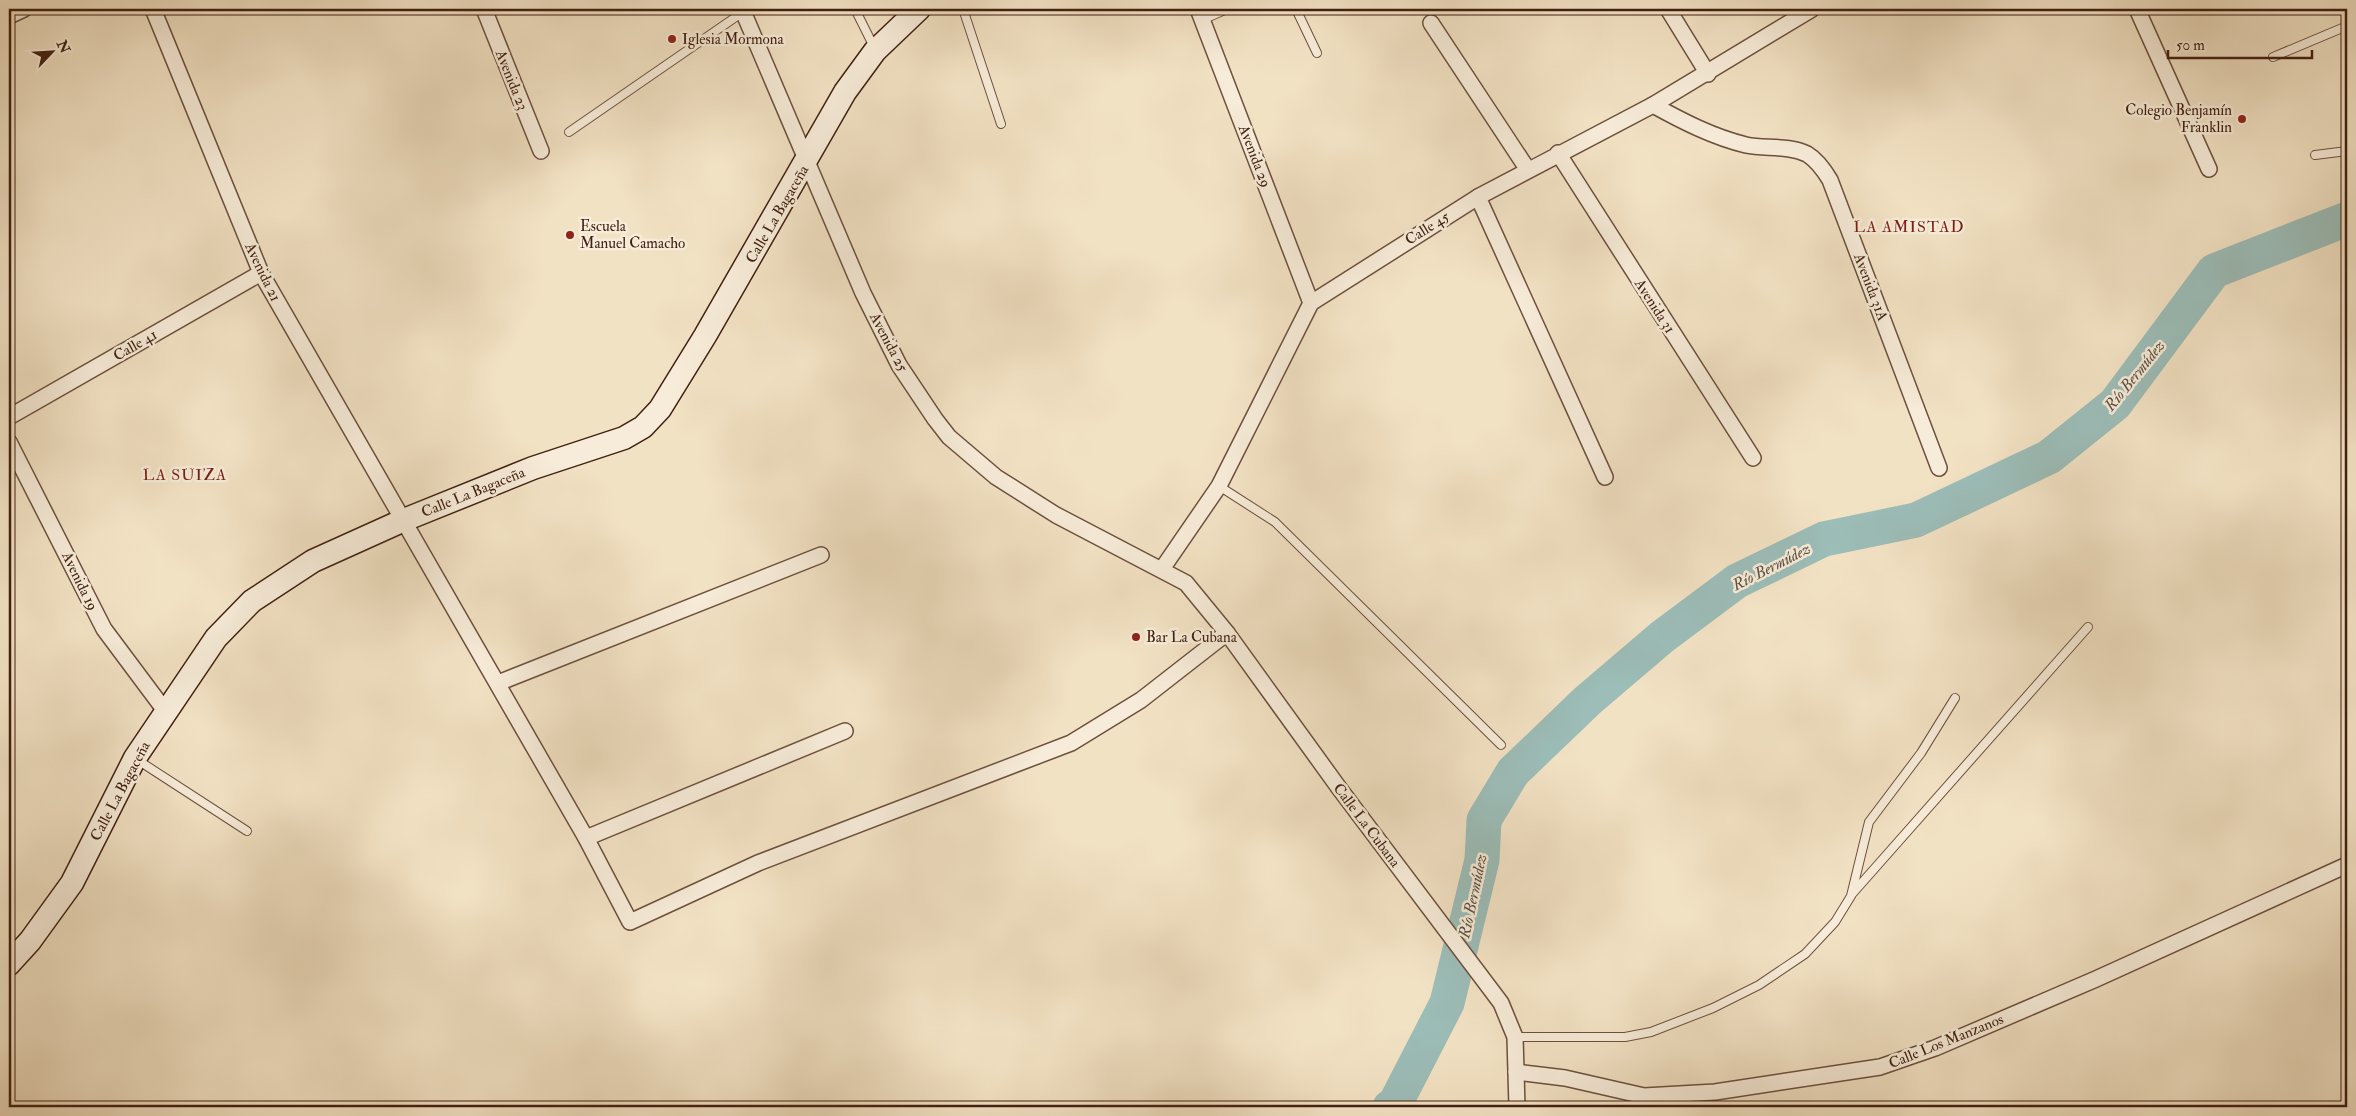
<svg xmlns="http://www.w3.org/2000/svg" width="2356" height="1116" viewBox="0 0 2356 1116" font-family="'IM FELL Double Pica',serif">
<rect width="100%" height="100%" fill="#f2e2c4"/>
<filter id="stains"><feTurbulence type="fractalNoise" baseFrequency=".004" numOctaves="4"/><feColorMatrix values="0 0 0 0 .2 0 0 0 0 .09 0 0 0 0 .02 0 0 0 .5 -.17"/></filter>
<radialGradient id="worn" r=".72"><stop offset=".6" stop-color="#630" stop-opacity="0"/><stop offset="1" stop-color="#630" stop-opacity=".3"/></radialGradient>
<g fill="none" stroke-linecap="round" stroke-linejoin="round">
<path stroke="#9cbdb8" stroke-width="35" d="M 1390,1107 L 1395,1104 L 1447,1003 L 1482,860 L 1484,820 L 1513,772 L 1587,701 L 1662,637 L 1737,581 L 1824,539 L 1916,520 L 2049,457 L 2115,404 L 2214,271 L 2347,219"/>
<g stroke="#6d503e" stroke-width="10">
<g id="lane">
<path d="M 855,9 L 874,47"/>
<path d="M 963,9 L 1001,124"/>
<path d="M 1296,9 L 1317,53"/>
<path d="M 1202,20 L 1227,9"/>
<path d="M 2273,57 L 2347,26"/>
<path d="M 569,132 L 743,12"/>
<path d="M 2315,155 L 2347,151"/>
<path d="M 1219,486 L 1275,522 L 1501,745"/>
<path d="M 136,759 L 247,831"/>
<path d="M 1852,894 L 2088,627"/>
<path d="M 1515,1037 L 1625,1037 L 1651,1032 L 1713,1008 L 1759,985 L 1805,954 L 1835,922 L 1851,896 L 1869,822 L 1921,753 L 1955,698"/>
<path d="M 9,1101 L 13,1107"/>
</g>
</g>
<g stroke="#6d503e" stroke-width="18">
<g id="street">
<path d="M 153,9 L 261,273 L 586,838 L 630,922 L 758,863 L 1071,743 L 1141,700 L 1227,633"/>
<path d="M 484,9 L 541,151"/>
<path d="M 742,9 L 863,293 L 899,365 L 935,419 L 949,437 L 996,477 L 1056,515 L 1186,583 L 1227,633 L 1339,788 L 1501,1003 L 1515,1037 L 1517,1107"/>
<path d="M 1198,9 L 1311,303"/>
<path d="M 1668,9 L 1708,74"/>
<path d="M 2137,9 L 2209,169"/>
<path d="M 9,16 L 24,9"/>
<path d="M 1431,23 L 1528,170"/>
<path d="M 1653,105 C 1682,121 1713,137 1746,145 C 1765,149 1788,145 1807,154 C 1817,160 1824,170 1830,180 L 1939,468"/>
<path d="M 1558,153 L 1753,458"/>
<path d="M 1478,197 L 1605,477"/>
<path d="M 9,417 L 261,273"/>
<path d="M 9,442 L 104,629 L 166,712"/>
<path d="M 1162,569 L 1219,486 L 1311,303 L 1478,197 L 1653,105 L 1812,9"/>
<path d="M 498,683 L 821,555"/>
<path d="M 586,838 L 845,731"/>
<path d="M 1516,1072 L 1565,1078 L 1644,1096 L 1715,1092 L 1880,1067 L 1935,1048 L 2096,979 L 2347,865"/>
</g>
</g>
<g stroke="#412011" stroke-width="25">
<path id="secondary" d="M 9,964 L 30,941 L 72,883 L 135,758 L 216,638 L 252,601 L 313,561 L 404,520 L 533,468 L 624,438 L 643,427 L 660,409 L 705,336 L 845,92 L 875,51 L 919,9"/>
</g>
<use href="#lane" stroke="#f7ecd9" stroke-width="8"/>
<use href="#street" stroke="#f7ecd9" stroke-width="15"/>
<use href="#secondary" stroke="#f7ecd9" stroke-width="22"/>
</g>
<g fill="#8f2418" stroke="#f7ecd9" stroke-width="2">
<circle cx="672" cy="39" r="5"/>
<circle cx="2242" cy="119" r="5"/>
<circle cx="570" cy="235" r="5"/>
<circle cx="1136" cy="637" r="5"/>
</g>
<g text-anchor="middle" stroke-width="5" stroke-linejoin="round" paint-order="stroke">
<g font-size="15" fill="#412011" stroke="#f7ecd9" text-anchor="start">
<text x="682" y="44">Iglesia Mormona</text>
<text x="2232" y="115" text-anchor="end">Colegio Benjamín<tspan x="2232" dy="17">Franklin</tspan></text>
<text x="580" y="231">Escuela<tspan x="580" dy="17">Manuel Camacho</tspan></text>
<text x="1146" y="642">Bar La Cubana</text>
</g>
<g font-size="15" fill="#412011" stroke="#f7ecd9">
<text transform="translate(512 80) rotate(68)" y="5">Avenida 23</text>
<text transform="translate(1255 156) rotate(69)" y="5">Avenida 29</text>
<text transform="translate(777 214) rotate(-60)" y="5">Calle La Bagaceña</text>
<text transform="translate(1427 228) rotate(-32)" y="5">Calle 45</text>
<text transform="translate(263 272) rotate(64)" y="5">Avenida 21</text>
<text transform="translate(1871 287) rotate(69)" y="5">Avenida 31A</text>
<text transform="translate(1655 306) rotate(57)" y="5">Avenida 31</text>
<text transform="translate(889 342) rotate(62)" y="5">Avenida 25</text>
<text transform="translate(135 345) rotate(-30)" y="5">Calle 41</text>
<text transform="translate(473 492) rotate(-22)" y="5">Calle La Bagaceña</text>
<text transform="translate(80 581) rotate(64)" y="5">Avenida 19</text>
<text transform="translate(120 791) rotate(-62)" y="5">Calle La Bagaceña</text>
<text transform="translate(1367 825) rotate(53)" y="5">Calle La Cubana</text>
<text transform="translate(1946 1041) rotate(-22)" y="5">Calle Los Manzanos</text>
</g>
<g font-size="16" letter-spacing="1" fill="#7a1f14" stroke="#f7ecd9">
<text x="1909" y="232">LA AMISTAD</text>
<text x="185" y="480">LA SUIZA</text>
</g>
<g font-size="16" font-style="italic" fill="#5c4f43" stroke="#f7ecd9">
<text transform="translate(2134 375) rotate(-51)" y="6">Río Bermúdez</text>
<text transform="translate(1771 566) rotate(-27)" y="6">Río Bermúdez</text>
<text transform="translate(1472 896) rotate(-78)" y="6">Río Bermúdez</text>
</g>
</g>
<rect width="2356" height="1116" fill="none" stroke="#f2e2c4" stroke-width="30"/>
<rect x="10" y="10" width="2336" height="1096" fill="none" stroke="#412011" stroke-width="2.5"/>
<rect x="15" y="15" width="2326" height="1086" fill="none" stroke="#412011"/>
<g transform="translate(52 52) rotate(65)" stroke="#f7ecd9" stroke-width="4" paint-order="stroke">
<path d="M0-4L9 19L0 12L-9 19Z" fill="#412011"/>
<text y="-8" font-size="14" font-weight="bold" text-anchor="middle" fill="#412011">N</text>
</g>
<path d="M2168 50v8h144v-8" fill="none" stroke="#412011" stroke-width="2.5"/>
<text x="2176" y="50" font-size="15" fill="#412011" stroke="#f7ecd9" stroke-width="4" paint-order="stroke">50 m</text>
<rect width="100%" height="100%" filter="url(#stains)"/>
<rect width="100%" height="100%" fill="url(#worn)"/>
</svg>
